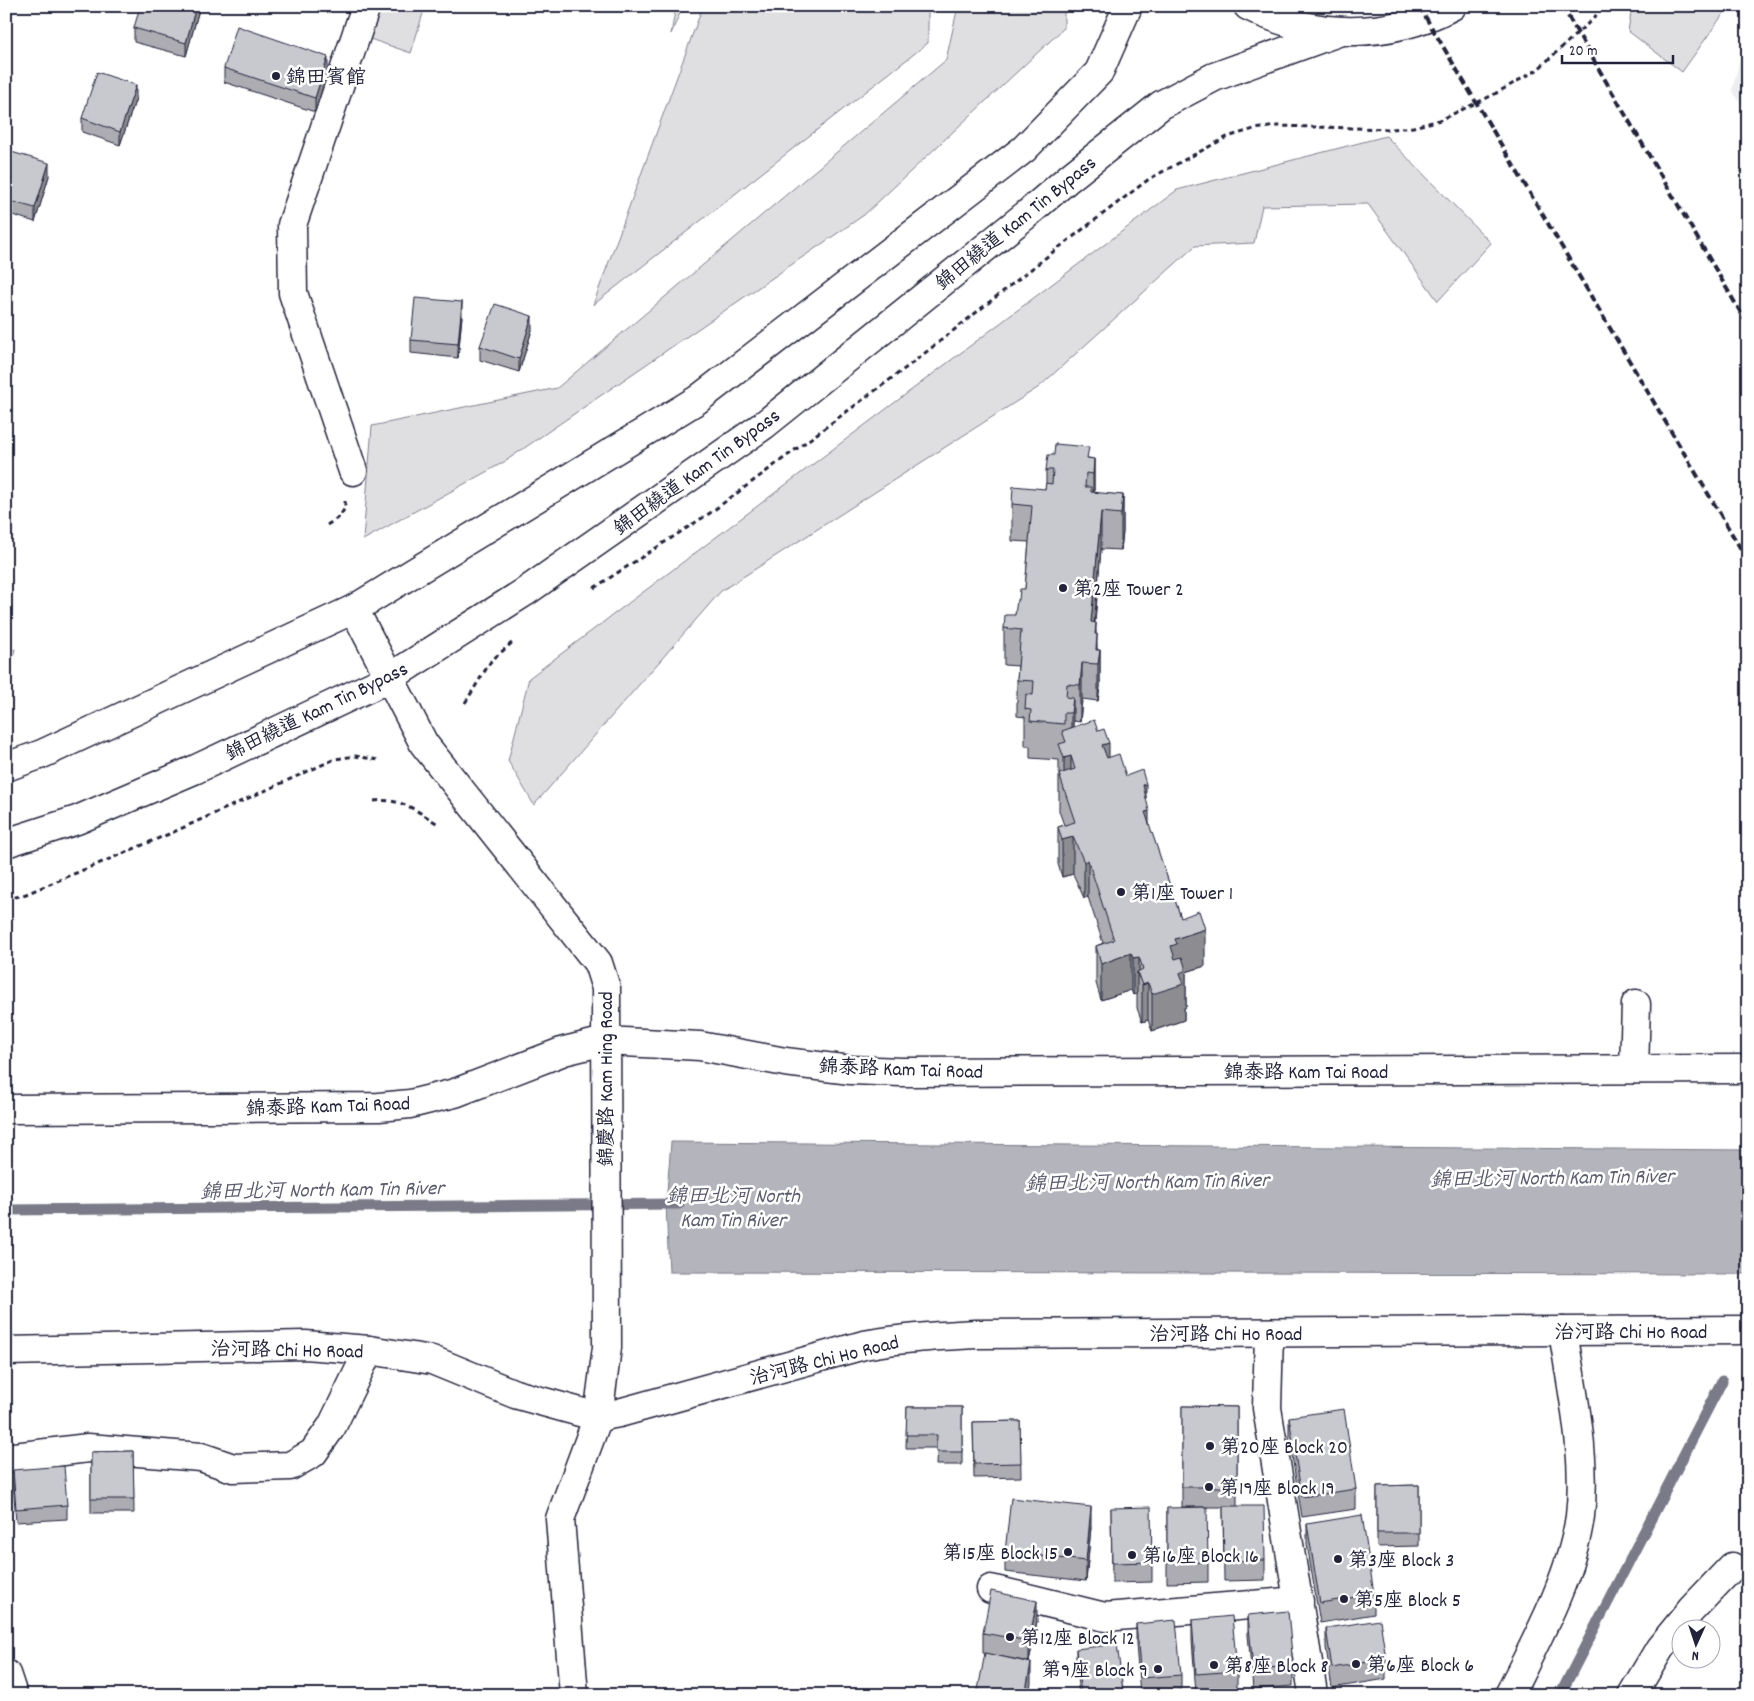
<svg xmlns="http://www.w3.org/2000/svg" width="1754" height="1701" viewBox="0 0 1754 1701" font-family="Dekko,'LXGW WenKai TC',sans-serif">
<rect width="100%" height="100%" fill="#fff"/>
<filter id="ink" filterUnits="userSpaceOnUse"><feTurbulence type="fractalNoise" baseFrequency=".02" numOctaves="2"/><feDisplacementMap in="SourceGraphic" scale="10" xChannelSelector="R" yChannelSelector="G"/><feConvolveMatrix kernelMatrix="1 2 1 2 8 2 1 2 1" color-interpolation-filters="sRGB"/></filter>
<g filter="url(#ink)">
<path fill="#eeeef1" d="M 1748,24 L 1748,113 L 1732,91 Z"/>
<g fill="#dfdfe2" stroke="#80808e">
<path d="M 378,6 L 414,6 L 424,10 L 411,53 L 367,38 Z"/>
<path d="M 676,6 L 683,6 L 671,34 Z"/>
<path d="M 703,6 L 928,6 L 928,43 L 593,305 Z"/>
<path d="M 958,6 L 1064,6 L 1064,28 L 864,215 L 504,462 L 363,540 L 372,426 L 557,388 L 946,60 Z"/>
<path d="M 1632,6 L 1729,6 L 1682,72 L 1628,31 Z"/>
<path d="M 1386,136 L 1491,243 L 1438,301 L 1368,204 L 1262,206 L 1254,243 L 1195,246 L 1039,387 L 721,591 L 534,805 L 508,761 L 529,678 L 1177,190 Z"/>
<path d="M 15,649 L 6,687 L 6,652 Z"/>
</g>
<path fill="#b4b4bc" stroke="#7a7a88" d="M 671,1142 L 1748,1150 L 1748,1274 L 669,1272 L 666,1204 Z"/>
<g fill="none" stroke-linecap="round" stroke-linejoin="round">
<g stroke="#7a7a88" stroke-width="11">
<path d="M 6,1210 L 679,1204"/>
<path d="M 1560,1695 L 1722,1381"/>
</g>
<g stroke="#22223b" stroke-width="31">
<g id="minor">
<path d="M 353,471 L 293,293 L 292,225 L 366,6"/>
<path d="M 354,609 L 424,744 L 598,963 L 606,988 L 607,1347 L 598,1417 L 560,1519 L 574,1695"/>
<path d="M 1634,1069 L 1636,1004"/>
<path d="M 6,1109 L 379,1107 L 410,1104 L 455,1093 L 564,1051 L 605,1041 L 700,1046 L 785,1062 L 851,1070 L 901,1072 L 1748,1069"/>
<path d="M 1269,1333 L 1267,1408 L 1312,1687"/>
<path d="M 6,1351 L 305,1345 L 369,1350 L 432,1360 L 515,1394 L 598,1417 L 619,1413 L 864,1345 C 902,1338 938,1336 976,1334 L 1748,1330"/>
<path d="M 6,1458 L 88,1448 L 201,1457 L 233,1468 L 290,1466 L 313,1453 L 332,1426 L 369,1350"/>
<path d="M 991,1589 L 1105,1617 L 1299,1601"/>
<path d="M 6,1674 L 13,1695"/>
<path d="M 1509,1695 C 1536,1641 1572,1576 1580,1516 C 1587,1455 1572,1391 1563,1331"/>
<path d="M 1632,1695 L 1660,1648 L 1691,1610 L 1732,1567"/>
</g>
</g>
<g stroke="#22223b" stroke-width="31">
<g id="major">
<path d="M 1248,6 C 1312,39 1388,40 1452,6"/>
<path d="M 6,767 L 42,754 L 354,609 L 697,400 L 1024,149 L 1099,72 L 1128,6"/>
<path d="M 6,843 L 77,820 L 194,770 L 389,678 L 525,592 L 764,425 L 1026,215 L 1069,178 L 1161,105 L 1214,77 L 1341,31"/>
</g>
</g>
<g stroke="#22223b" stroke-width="3" stroke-dasharray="5 4" stroke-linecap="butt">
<path d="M 327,525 C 336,519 346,514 345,501"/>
<path d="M 594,588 L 710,513 L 911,364 L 1049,255 L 1149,179 L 1227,137 L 1254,129 L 1277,126 L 1392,129 L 1413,127 L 1440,120 L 1491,96 L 1537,70 L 1595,17 L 1601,6"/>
<path d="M 465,703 L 491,661 L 514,641"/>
<path d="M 374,801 C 402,798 415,810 438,824"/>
<path d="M 6,900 L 26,894 L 169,834 L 335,759 L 355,756 L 379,760"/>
<path d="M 1748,1517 L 1748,1523"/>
</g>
<use href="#minor" stroke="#fff" stroke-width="28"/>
<use href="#major" stroke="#fff" stroke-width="28"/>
<g stroke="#22223b" stroke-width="4" stroke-dasharray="8 4" stroke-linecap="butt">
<path d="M 1419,6 L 1748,561"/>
<path d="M 1562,6 L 1748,325"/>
</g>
</g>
<g fill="#acacb2" stroke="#22223b">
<path d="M 200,6 L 186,56 L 134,42 L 134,28 Z"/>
<path d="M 224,68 L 328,70 L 315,112 L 224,82 Z"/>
<path d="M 136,98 L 120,145 L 82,132 L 82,118 Z"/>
<path d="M 6,157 L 49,176 L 35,222 L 6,213 Z"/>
<path d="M 462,316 L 458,358 L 411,353 L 411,340 Z"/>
<path d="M 532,330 L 519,372 L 480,360 L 480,346 Z"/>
<path d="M 1089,458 L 1094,459 L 1094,493 L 1123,495 L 1123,532 L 1121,550 L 1101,549 L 1095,623 L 1097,650 L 1100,650 L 1100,687 L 1098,701 L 1082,699 L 1080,722 L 1073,721 L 1073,728 L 1109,757 L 1146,797 L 1149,825 L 1181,918 L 1205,966 L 1186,972 L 1186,1007 L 1184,1008 L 1184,1020 L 1152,1031 L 1148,1020 L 1142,1022 L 1137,1008 L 1137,994 L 1133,995 L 1131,990 L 1101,1000 L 1096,983 L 1096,946 L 1103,943 L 1088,897 L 1084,898 L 1073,874 L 1062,877 L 1058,864 L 1058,827 L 1064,825 L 1059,811 L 1059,760 L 1030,758 L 1030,746 L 1025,746 L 1025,717 L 1017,716 L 1017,680 L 1018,666 L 1004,665 L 1004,628 L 1015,615 L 1019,600 L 1025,589 L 1029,542 L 1012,541 L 1012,504 L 1045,489 L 1046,483 L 1046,470 Z"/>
<path d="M 1182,1406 L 1237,1407 L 1237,1506 L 1265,1560 L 1265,1580 L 1224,1581 L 1223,1507 L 1182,1507 Z"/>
<path d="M 907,1407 L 962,1407 L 962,1465 L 936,1465 L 937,1448 L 906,1448 Z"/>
<path d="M 1289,1417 L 1356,1489 L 1356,1509 L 1302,1517 L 1289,1437 Z"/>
<path d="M 1020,1421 L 1021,1477 L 974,1478 L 973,1422 Z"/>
<path d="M 133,1451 L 134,1513 L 91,1513 L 91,1452 Z"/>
<path d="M 13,1470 L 67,1505 L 67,1519 L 16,1522 L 13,1483 Z"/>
<path d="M 1419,1485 L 1419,1546 L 1377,1547 L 1377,1486 Z"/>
<path d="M 1111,1508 L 1152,1562 L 1152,1582 L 1112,1583 Z"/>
<path d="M 1167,1508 L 1208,1562 L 1208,1582 L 1167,1583 Z"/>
<path d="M 1307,1524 L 1374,1594 L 1374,1614 L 1320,1623 L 1307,1544 Z"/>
<path d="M 1091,1527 L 1086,1581 L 1005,1572 L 1005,1552 Z"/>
<path d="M 1248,1615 L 1293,1666 L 1293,1686 L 1253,1689 L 1248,1635 Z"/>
<path d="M 1192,1620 L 1237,1671 L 1237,1691 L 1196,1694 L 1192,1640 Z"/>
<path d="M 1037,1621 L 1029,1662 L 983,1653 L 983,1633 Z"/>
<path d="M 1136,1624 L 1181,1675 L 1181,1695 L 1140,1695 L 1136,1644 Z"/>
<path d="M 1326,1628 L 1386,1659 L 1386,1679 L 1332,1688 L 1326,1648 Z"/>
<path d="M 1076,1649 L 1123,1691 L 1123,1695 L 1079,1695 L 1076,1669 Z"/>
</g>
<g fill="#8c8c91" stroke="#22223b">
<path d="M 196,6 L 200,6 L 186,56 L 186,43 Z"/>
<path d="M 328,57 L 328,70 L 315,112 L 315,98 Z"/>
<path d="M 136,85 L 136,98 L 120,145 L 120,132 Z"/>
<path d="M 49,163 L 49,176 L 35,222 L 35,208 Z"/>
<path d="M 462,302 L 462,316 L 458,358 L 458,344 Z"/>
<path d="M 532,316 L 532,330 L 519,372 L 519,359 Z"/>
<path d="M 1094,459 L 1094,495 L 1093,511 L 1093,474 Z"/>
<path d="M 1123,495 L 1123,532 L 1121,550 L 1121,514 Z"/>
<path d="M 1101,512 L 1101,549 L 1091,659 L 1091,622 Z"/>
<path d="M 1096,623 L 1096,647 L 1097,634 L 1097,664 L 1095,634 Z"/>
<path d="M 1100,650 L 1100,687 L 1098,701 L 1098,664 Z"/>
<path d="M 1082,663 L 1082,699 L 1080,722 L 1080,685 Z"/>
<path d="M 1073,698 L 1073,735 L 1071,750 L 1071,713 Z"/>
<path d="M 1109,743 L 1109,779 L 1102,745 Z"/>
<path d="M 1071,756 L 1071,792 L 1064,790 L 1064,758 Z"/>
<path d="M 1146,784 L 1146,812 L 1149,811 L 1149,848 L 1145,849 L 1143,785 Z"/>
<path d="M 1073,837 L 1073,874 L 1062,877 L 1062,840 Z"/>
<path d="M 1088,860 L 1088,897 L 1084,898 L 1084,862 Z"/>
<path d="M 1205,929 L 1205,966 L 1186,972 L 1186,1007 L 1184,1008 L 1184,1020 L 1152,1031 L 1152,994 L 1171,946 L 1175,939 Z"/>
<path d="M 1131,953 L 1131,990 L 1101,1000 L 1101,964 Z"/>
<path d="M 1139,957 L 1139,978 L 1137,972 L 1137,994 L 1133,995 L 1133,958 Z"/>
<path d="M 1148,983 L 1148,1020 L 1142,1022 L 1142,985 Z"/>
<path d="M 1091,1507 L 1091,1527 L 1086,1581 L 1086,1561 Z"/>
<path d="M 1037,1601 L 1037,1621 L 1029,1662 L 1029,1641 Z"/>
<path d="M 1031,1663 L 1031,1683 L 1029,1695 L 1025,1695 Z"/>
</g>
<g fill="#c8c8cf" stroke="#22223b">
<path d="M 140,6 L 196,6 L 186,43 L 134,28 Z"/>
<path d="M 237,26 L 328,57 L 315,98 L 224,68 Z"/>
<path d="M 97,72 L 136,85 L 120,132 L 82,118 Z"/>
<path d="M 8,151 L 49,163 L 35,208 L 6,200 L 6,157 Z"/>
<path d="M 415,298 L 462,302 L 458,344 L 411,340 Z"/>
<path d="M 495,304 L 532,316 L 519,359 L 480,346 Z"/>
<path d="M 1055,444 L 1089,447 L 1087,458 L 1094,459 L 1093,474 L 1086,473 L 1085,487 L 1091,487 L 1091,492 L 1123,495 L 1121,514 L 1101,512 L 1091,622 L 1096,623 L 1095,634 L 1097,634 L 1096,650 L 1100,650 L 1098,664 L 1082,663 L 1080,685 L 1067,684 L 1066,697 L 1073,698 L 1071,713 L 1064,713 L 1064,724 L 1030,721 L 1031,710 L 1025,709 L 1026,694 L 1033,695 L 1034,681 L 1017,680 L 1021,630 L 1004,628 L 1005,615 L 1015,615 L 1017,600 L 1019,600 L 1020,589 L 1025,589 L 1032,506 L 1012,504 L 1013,486 L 1045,489 L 1046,483 L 1052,484 L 1053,470 L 1046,470 L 1048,455 L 1054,455 Z"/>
<path d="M 1094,720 L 1098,731 L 1104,729 L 1109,743 L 1102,745 L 1107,758 L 1119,754 L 1126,776 L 1142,770 L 1146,784 L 1143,785 L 1149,811 L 1145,812 L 1181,918 L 1199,911 L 1205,929 L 1175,939 L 1177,944 L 1171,946 L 1175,959 L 1182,957 L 1186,970 L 1180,973 L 1184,984 L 1152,994 L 1148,983 L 1142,985 L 1137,972 L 1143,969 L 1139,957 L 1133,958 L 1131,953 L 1101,964 L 1096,946 L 1114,940 L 1088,860 L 1084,862 L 1073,837 L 1062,840 L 1058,827 L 1075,822 L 1059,774 L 1075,769 L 1071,756 L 1064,758 L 1059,744 L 1066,742 L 1062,731 Z"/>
<path d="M 1182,1406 L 1237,1407 L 1237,1487 L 1182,1487 Z"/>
<path d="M 907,1407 L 962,1407 L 962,1452 L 936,1452 L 937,1435 L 906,1435 Z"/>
<path d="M 1344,1409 L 1356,1489 L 1302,1497 L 1289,1417 Z"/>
<path d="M 1020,1421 L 1021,1463 L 974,1464 L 973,1422 Z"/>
<path d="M 133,1451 L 134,1499 L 91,1499 L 91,1452 Z"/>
<path d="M 64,1466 L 67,1505 L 16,1509 L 13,1470 Z"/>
<path d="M 1419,1485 L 1419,1533 L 1377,1533 L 1377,1486 Z"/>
<path d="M 1011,1498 L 1091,1507 L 1086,1561 L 1005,1552 Z"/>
<path d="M 1223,1506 L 1264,1506 L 1265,1560 L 1224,1561 Z"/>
<path d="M 1151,1507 L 1152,1562 L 1112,1563 L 1111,1508 Z"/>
<path d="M 1207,1507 L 1208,1562 L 1167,1563 L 1167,1508 Z"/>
<path d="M 1362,1515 L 1374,1594 L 1320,1603 L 1307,1524 Z"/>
<path d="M 991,1591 L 1037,1601 L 1029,1641 L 983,1633 Z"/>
<path d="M 1288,1611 L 1293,1666 L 1253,1669 L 1248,1615 Z"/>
<path d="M 1232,1616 L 1237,1671 L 1196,1674 L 1192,1620 Z"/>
<path d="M 1176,1620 L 1181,1675 L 1141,1678 L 1136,1624 Z"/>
<path d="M 1380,1620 L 1386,1659 L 1332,1668 L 1326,1628 Z"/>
<path d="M 1117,1644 L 1123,1691 L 1091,1695 L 1081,1695 L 1076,1649 Z"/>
<path d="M 985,1653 L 1031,1663 L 1025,1695 L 977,1695 Z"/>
</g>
</g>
<g fill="#22223b" stroke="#fff" stroke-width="2">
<circle cx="276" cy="76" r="5"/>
<circle cx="1063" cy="588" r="5"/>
<circle cx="1121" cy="892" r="5"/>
<circle cx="1210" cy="1446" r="5"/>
<circle cx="1209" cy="1487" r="5"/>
<circle cx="1068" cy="1552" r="5"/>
<circle cx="1132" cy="1555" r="5"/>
<circle cx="1338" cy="1559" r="5"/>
<circle cx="1344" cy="1599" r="5"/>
<circle cx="1010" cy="1637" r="5"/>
<circle cx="1356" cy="1664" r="5"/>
<circle cx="1214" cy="1665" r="5"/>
<circle cx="1158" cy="1669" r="5"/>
</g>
<g text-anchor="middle" stroke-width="5" stroke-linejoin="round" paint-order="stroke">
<g font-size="20" fill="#22223b" stroke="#fff" text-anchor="start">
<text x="286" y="83">錦田賓館</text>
<text x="1073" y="595">第2座 Tower 2</text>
<text x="1131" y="899">第1座 Tower 1</text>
<text x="1220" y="1453">第20座 Block 20</text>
<text x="1219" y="1494">第19座 Block 19</text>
<text x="1058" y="1559" text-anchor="end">第15座 Block 15</text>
<text x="1142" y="1562">第16座 Block 16</text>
<text x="1348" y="1566">第3座 Block 3</text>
<text x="1354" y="1606">第5座 Block 5</text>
<text x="1020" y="1644">第12座 Block 12</text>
<text x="1366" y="1671">第6座 Block 6</text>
<text x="1224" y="1672">第8座 Block 8</text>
<text x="1148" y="1676" text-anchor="end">第9座 Block 9</text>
</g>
<g font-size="20" fill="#22223b" stroke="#fff">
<text transform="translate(1015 222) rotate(-39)" y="7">錦田繞道 Kam Tin Bypass</text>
<text transform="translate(696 471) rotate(-36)" y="7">錦田繞道 Kam Tin Bypass</text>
<text transform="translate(316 710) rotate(-26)" y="7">錦田繞道 Kam Tin Bypass</text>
<text transform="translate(901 1068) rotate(2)" y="7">錦泰路 Kam Tai Road</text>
<text x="1306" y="1078">錦泰路 Kam Tai Road</text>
<text transform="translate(605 1079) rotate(-90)" y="7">錦慶路 Kam Hing Road</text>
<text transform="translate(328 1105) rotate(-2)" y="7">錦泰路 Kam Tai Road</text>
<text x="1631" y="1338">治河路 Chi Ho Road</text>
<text x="1226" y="1340">治河路 Chi Ho Road</text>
<text transform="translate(287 1349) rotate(1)" y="7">治河路 Chi Ho Road</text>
<text transform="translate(824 1359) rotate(-14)" y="7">治河路 Chi Ho Road</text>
</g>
<g font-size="21" font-style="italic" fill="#5c5c6f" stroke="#fff">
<text transform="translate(1552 1177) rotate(-1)" y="7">錦田北河 North Kam Tin River</text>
<text transform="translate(1147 1181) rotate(-1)" y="7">錦田北河 North Kam Tin River</text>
<text transform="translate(322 1189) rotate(-1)" y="7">錦田北河 North Kam Tin River</text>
<text x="733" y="1202">錦田北河 North<tspan x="733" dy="24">Kam Tin River</tspan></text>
</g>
</g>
<rect width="1754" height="1701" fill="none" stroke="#fff" stroke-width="25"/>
<rect x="12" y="12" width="1729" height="1676" fill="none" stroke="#22223b" stroke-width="2" filter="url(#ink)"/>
<g transform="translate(1696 1644) rotate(183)"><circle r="24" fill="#ffffff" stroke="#a7a7b1"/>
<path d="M0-4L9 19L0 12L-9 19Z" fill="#22223b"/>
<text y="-8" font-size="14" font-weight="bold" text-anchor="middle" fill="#22223b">N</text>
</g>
<path d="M1562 55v8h111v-8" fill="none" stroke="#22223b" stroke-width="2.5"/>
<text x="1569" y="55" font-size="15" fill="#22223b" stroke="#ffffff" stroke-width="4" paint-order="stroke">20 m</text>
</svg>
